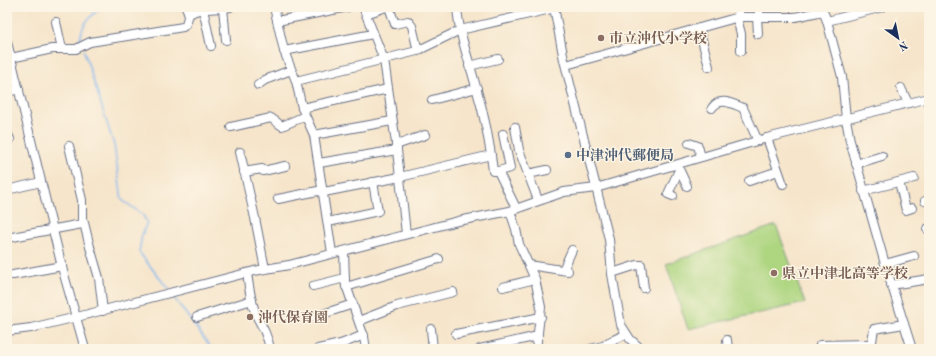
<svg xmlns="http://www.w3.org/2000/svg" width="936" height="356" viewBox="0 0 936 356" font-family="'Old Standard TT','Noto Serif JP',serif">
<rect width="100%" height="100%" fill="#fcf5e5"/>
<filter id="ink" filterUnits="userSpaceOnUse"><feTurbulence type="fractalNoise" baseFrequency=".025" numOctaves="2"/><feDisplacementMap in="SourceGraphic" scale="8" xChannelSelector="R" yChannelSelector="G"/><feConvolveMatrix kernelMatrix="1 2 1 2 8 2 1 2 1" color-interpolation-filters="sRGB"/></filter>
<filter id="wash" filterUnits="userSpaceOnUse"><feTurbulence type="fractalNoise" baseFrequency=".012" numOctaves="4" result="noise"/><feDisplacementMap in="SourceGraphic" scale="16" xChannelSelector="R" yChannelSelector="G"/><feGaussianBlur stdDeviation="0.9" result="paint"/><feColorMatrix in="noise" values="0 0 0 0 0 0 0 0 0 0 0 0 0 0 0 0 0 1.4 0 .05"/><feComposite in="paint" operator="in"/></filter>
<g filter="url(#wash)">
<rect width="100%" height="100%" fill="#f6e5cb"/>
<path fill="#aed681" stroke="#648270" d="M 776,225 L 805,303 L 688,329 L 666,264 Z"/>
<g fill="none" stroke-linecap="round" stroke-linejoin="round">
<g stroke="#81b7f0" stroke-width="1.5">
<path d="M 80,40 C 82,23 89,18 101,7"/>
<path d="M 84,51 L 114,145 L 122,200 L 142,214 L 147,222 L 142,235 L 139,252 L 169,290"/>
<path d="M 172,295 L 212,349"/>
</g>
</g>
</g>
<g filter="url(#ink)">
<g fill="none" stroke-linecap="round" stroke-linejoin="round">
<g stroke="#686f84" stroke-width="10">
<g id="minor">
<path d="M 186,7 L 189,14 C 204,6 215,10 230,7"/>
<path d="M 274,7 L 284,51 L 296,81 L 302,108 L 314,135 L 332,253"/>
<path d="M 363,7 L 384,60 L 397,150 L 406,234"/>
<path d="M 389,7 L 395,24 L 408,21 L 412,26 L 418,51"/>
<path d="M 457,7 C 459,35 469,60 476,87 C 484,114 490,143 493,171 L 498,171 L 516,208"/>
<path d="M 554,7 L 564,60 L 609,239 L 612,274 L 621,325 L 630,339 L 641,349"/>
<path d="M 737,7 L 739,17"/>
<path d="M 758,7 L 760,17"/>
<path d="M 883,7 L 827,21 L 842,77 L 846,119 L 850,141 L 885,264 L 912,349"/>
<path d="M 223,8 L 226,40"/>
<path d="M 203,9 L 211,46"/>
<path d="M 366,14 L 386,7"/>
<path d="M 757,17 L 758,34"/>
<path d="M 737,18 L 741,34 L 741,51"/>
<path d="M 277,21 L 348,7"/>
<path d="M 56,22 L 62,49"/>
<path d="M 699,28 L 709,67"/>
<path d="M 7,42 L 63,271 L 85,349"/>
<path d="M 284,51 L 373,34"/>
<path d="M 11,58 L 52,49 L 76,49 L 90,42 L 183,27 L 186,24 L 189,14"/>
<path d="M 566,65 L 739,17 L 795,17 L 823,11 L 827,21"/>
<path d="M 469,66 L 498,59"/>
<path d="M 296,81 L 417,51 L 460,30 L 555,8"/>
<path d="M 258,85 L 265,80 L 291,70"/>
<path d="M 901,88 L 908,103"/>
<path d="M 7,92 L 19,89"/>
<path d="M 432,100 L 477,88"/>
<path d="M 302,108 L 388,89"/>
<path d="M 712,108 C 720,96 733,104 743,108 L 758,141"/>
<path d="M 231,127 L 271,118 L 282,126 L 305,116"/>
<path d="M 515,127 L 519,150 L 538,200"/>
<path d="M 7,133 L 10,139"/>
<path d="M 314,135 L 392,121"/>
<path d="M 767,138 L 783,184"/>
<path d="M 689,143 L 698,146 L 701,157"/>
<path d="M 396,145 L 425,135"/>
<path d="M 240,152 L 255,218 L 265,269"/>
<path d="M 319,163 L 397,150"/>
<path d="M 856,164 L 882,156"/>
<path d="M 678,167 L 687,186"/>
<path d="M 498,171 L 510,168 L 503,134"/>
<path d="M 244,172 L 262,169 L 263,171 L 285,166"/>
<path d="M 528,174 L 547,170"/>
<path d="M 749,181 L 778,171"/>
<path d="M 899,182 L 906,210 L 912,208"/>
<path d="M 7,190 L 41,182"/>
<path d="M 863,191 L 914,178"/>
<path d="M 324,192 L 400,177 L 491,155"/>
<path d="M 673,196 L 668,194 L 679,170"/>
<path d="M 278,199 L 323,190"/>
<path d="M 925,201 L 929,200"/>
<path d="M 510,211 L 516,229 L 519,244 L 535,279 L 541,307 L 536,349"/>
<path d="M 328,222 L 378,211 L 373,182"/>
<path d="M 82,224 L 84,223 L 90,247 L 99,278 L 103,311"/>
<path d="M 927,229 L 929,228"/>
<path d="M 7,238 L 82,224 L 82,200 L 69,146"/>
<path d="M 344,251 L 345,282 L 364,337 L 366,349"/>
<path d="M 885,264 L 914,256"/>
<path d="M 529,265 L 568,271"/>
<path d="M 563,270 L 572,250"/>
<path d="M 247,273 C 249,288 251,303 257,317 C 263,328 268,337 270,349"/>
<path d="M 612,273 L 637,265 L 641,265 L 644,288"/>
<path d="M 13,275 L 62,266"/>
<path d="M 891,285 L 929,279"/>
<path d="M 313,286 L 345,278"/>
<path d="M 346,287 L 439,259"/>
<path d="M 503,287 L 535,279"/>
<path d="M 197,317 L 252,300"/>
<path d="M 314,317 L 353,304"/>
<path d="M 359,321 L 397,306 L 453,292"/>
<path d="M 431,329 L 433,349"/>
<path d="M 7,331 L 31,328 L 77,317 L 254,271 L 289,265 L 458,221 L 510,211 L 564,192 L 596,188 L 767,138 L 929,98"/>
<path d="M 456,334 L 541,317"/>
<path d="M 727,340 L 728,349"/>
<path d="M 607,343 L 626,334"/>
<path d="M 820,345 L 871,344"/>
<path d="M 871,348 L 874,329 L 904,324"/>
<path d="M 318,349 L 341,344"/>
<path d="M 342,349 L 341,344 L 364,335"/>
<path d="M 480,349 L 538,336"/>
<path d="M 590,349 L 603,346"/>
</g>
</g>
<use href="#minor" stroke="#fff" stroke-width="8"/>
</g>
</g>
<g fill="#8d6e63" stroke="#fcf5e5" stroke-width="1.5">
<circle cx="601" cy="38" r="4"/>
<circle cx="774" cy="273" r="4"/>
<circle cx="250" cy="317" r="4"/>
</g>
<circle fill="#5c6f8a" stroke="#fcf5e5" stroke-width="1.5" cx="568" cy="155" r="4"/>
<g text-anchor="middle" stroke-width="3" stroke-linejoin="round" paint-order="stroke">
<g font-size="14" font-weight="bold" fill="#785e54" stroke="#fcf5e5" text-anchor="start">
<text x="609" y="43">市立沖代小学校</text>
<text x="782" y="278">県立中津北高等学校</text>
<text x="258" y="322">沖代保育園</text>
</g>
<g font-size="14" font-weight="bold" fill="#4e5e75" stroke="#fcf5e5" text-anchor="start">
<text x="576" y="160">中津沖代郵便局</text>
</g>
</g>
<rect width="936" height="356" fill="none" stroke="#fcf5e5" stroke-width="24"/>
<g transform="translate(898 38) rotate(147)" stroke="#fcf5e5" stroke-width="3" paint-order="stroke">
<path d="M0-3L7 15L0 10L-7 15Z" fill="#1b2f5e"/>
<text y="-6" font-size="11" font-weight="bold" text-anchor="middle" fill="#1b2f5e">N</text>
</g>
</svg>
